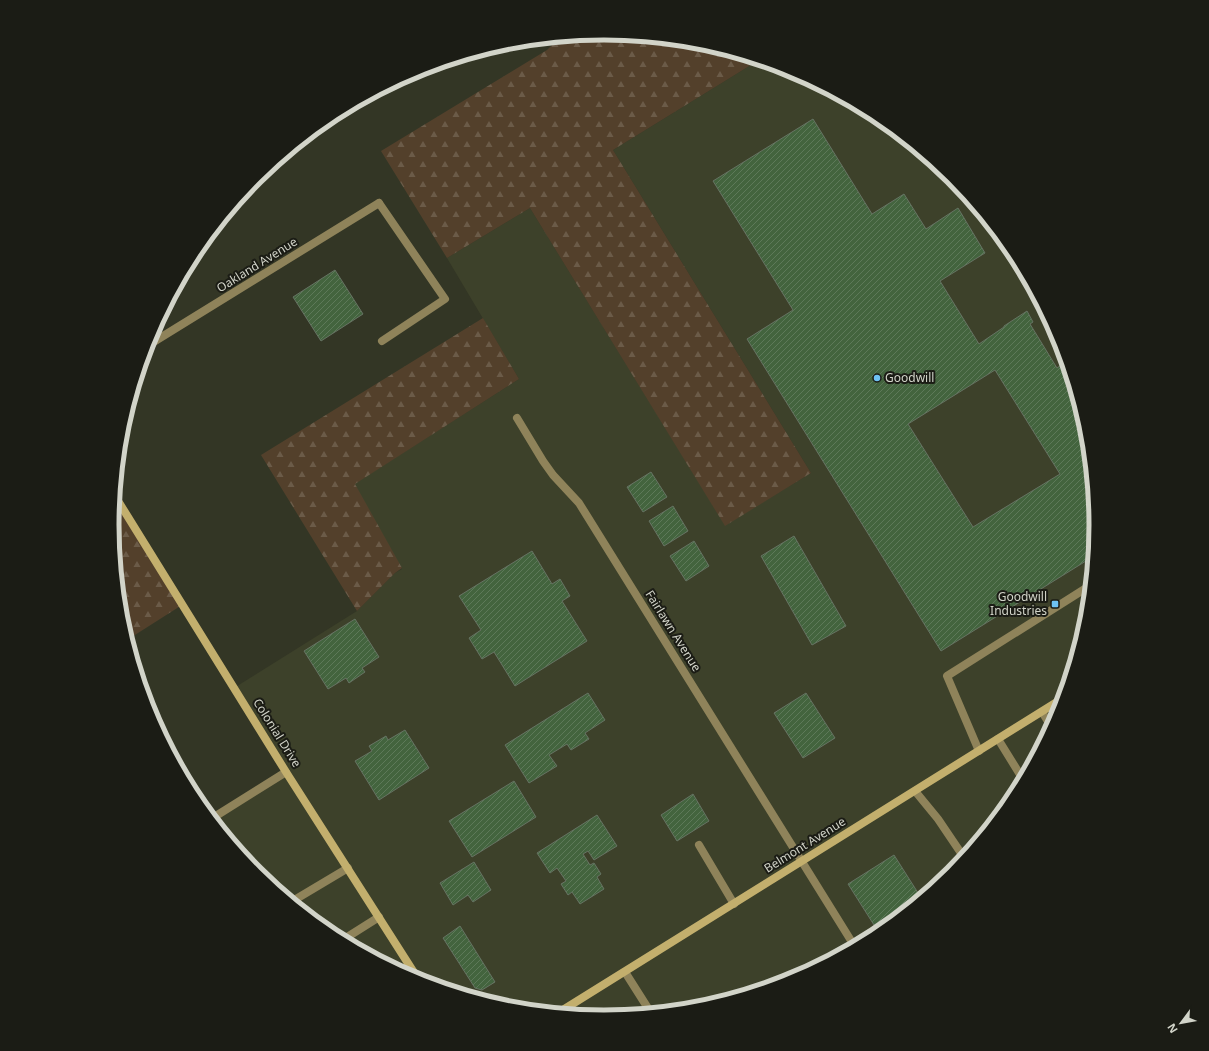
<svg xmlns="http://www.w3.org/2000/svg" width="1209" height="1051" viewBox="0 0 1209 1051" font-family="'Noto Sans',sans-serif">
<defs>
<pattern id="forest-firs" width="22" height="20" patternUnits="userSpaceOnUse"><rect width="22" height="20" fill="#53402b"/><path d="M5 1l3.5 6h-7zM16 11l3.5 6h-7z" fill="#6b5b48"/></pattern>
<pattern id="building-hatch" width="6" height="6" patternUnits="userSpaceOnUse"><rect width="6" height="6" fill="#43643e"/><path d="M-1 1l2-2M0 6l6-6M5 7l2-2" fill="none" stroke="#5d7959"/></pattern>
</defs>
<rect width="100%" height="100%" fill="#333625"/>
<path fill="#3d412a" d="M 759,60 L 793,71 L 878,116 L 953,177 L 1014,252 L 1060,337 L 1088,430 L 1097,526 L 1087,622 L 1059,714 L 1014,799 L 953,874 L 878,935 L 793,981 L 700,1009 L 604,1018 L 508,1008 L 416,980 L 331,935 L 256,874 L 211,819 L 286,772 L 234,688 L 357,611 L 395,573 L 402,569 L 354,484 L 519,379 L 447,258 L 530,208 L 725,525 L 811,473 L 613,150 Z"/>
<g fill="url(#forest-firs)">
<path d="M 605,33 L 701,43 L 759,60 L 613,150 L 811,473 L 725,526 L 530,208 L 447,258 L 381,151 L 547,50 L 559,38 Z"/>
<path d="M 483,318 L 519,379 L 355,484 L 402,568 L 395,573 L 357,611 L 261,455 Z"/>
<path d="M 115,496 L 182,605 L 127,640 L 121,621 L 112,525 Z"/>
</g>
<g fill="url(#building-hatch)" stroke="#667363" fill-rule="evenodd">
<path d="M 813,119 L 872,214 L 904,194 L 926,229 L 958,208 L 985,253 L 940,281 L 979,344 L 1004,327 L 1004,326 L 1027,311 L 1033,322 L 1030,324 L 1057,368 L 1061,365 L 1074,386 L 1067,390 L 1083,416 L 1088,430 L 1097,526 L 1094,556 L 941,651 L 747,339 L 793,310 L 713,181 ZM 995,370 L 1060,474 L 973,527 L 908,424 Z"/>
<path d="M 335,270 L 363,314 L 321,341 L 293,297 Z"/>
<path d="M 651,472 L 667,497 L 643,512 L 627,487 Z"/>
<path d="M 673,506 L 688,531 L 664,546 L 649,521 Z"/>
<path d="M 794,536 L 846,626 L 812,645 L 761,556 Z"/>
<path d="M 694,541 L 709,566 L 686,581 L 670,556 Z"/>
<path d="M 532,551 L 552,584 L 560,579 L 570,596 L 562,601 L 587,641 L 515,686 L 494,652 L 482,659 L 469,638 L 481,630 L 459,596 Z"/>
<path d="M 355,619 L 379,657 L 362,668 L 365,672 L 349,683 L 346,678 L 328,689 L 304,651 Z"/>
<path d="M 588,693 L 605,720 L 585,733 L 589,739 L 571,750 L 567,744 L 549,755 L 557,766 L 529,783 L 505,745 Z"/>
<path d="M 806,693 L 835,738 L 803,758 L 774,713 Z"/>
<path d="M 405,730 L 429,768 L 379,800 L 355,761 L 372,751 L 369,746 L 386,736 L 388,740 Z"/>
<path d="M 514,781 L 536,817 L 472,857 L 449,821 Z"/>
<path d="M 693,794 L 709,821 L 677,841 L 661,815 Z"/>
<path d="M 597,815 L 617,846 L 594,860 L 588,851 L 583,854 L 590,865 L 594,863 L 601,874 L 597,877 L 604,889 L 580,904 L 572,892 L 568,895 L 561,884 L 566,881 L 557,868 L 550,873 L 537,853 Z"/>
<path d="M 894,855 L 920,896 L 874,925 L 848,884 Z"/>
<path d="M 474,862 L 491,890 L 473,902 L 468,895 L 453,905 L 440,883 Z"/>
<path d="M 924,897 L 885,929 L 881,923 Z"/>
<path d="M 460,926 L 495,982 L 482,990 L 475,988 L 443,938 Z"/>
</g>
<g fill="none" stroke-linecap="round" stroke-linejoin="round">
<g stroke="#8f835a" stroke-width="8">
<path d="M 379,203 L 445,299 L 382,341"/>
<path d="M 998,739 L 1024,781"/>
<path d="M 979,751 L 947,676 L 1091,585"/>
<path d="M 915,791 L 938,819 L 965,859"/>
<path d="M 699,845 L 734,904"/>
<path d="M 291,902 L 348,868"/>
<path d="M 341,941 L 379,917"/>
<path d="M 625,972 L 651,1013"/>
</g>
<g stroke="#8f835a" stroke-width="8">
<path d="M 147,346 L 379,203"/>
<path d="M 517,418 L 543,461 L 553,475 L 579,503 L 855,947"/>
<path d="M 1042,712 L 1052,728"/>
<path d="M 211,819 L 286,772"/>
</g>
<g stroke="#c3af6d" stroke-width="8">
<path d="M 115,496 L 286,772 L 420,982"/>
<path d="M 558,1013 L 1065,697"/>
</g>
</g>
<g fill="#6ec2f3" stroke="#1b1c15" stroke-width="1.5">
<circle cx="877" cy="378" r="4"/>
<rect x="1051" y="600" width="8" height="8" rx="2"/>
</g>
<g text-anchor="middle" stroke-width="4" stroke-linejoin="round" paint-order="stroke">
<g font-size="12" fill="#d2d4c9" stroke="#1b1c15">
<text transform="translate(257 265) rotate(-32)" y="4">Oakland Avenue</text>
<text transform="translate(673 631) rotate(58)" y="4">Fairlawn Avenue</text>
<text transform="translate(277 733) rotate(58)" y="4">Colonial Drive</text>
<text transform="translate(805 845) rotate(-32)" y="4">Belmont Avenue</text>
</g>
<g font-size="12" fill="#d2d4c9" stroke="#1b1c15" text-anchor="start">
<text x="885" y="382">Goodwill</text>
<text x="1047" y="601" text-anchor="end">Goodwill<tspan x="1047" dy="14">Industries</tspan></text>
</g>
</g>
<path d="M0 0H1209V1051H0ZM119 525a485 485 0 1 1 970 0a485 485 0 1 1-970 0Z" fill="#1b1c15" fill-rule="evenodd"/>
<path fill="none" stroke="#d2d4c9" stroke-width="5" d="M119 525a485 485 0 1 1 970 0a485 485 0 1 1-970 0Z"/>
<g transform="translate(1181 1023) rotate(238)" stroke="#1b1c15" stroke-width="3" paint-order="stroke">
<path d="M0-3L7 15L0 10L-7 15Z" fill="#d2d4c9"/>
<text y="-6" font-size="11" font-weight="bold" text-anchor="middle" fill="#d2d4c9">N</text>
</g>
</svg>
